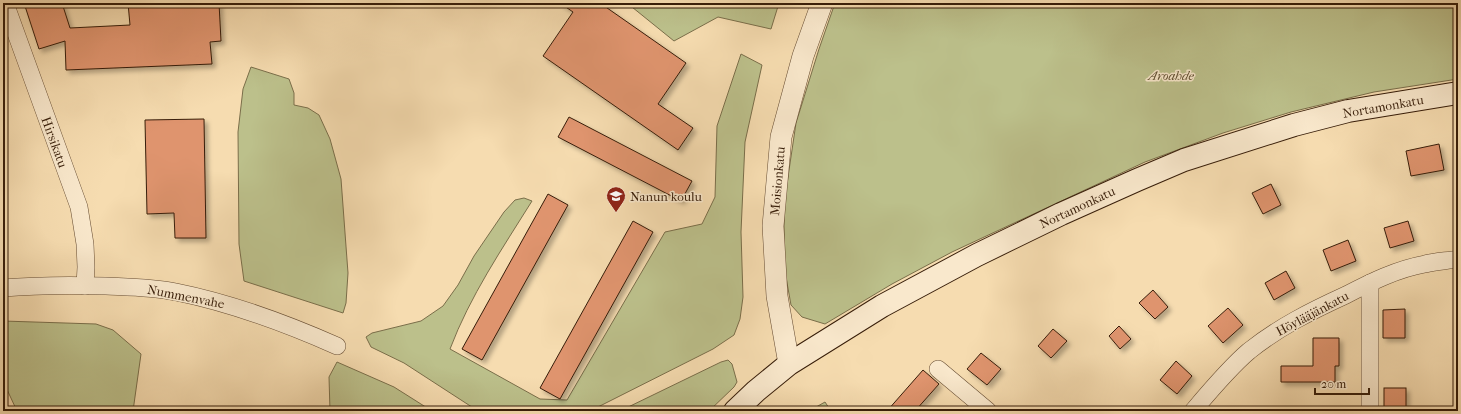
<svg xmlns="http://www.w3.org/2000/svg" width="1461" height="414" viewBox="0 0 1461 414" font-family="'IM FELL French Canon',serif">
<defs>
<filter id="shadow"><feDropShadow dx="3.5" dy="3.5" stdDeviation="2" flood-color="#0004"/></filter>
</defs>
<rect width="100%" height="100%" fill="#f6dcb0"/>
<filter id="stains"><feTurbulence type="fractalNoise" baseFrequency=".005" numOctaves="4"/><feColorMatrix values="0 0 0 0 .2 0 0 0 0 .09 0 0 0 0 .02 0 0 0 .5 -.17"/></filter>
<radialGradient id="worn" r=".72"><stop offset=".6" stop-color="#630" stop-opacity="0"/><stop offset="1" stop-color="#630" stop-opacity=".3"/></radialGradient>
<g fill="#bcc08b" stroke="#7a6e4a">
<path d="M 627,3 L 779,3 L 771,29 L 718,17 L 674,41 Z"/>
<path d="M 835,3 L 1458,3 L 1458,79 L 1374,92 L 1291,112 L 1223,133 L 1145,162 L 952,252 L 892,284 L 825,324 L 802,317 L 791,305 L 784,266 L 784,204 L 796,123 L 819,49 Z"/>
<path d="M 741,54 L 762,65 L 745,142 L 741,232 L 743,297 L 740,319 L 734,335 L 713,349 L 590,411 L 478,411 L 404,363 L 371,347 L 366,337 L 372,333 L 421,321 L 443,306 L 458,285 L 474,256 L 504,212 L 515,200 L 524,198 L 532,201 C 502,249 470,296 450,349 L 540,399 L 567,400 L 665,232 L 702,224 L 715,197 L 717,126 Z"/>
<path d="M 251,67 L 289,79 L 294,93 L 294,105 L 308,108 L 319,115 L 330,139 L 341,179 L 348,273 L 346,303 L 343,313 L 244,281 L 239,244 L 238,132 L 243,89 Z"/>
<path d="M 3,321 L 96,324 L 113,330 L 141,354 L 133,411 L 17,411 L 3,381 Z"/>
<path d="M 728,360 L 732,364 L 737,382 L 734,387 L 709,411 L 620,411 L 721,362 Z"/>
<path d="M 337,362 L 394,387 L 432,411 L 330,411 L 329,377 Z"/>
<path d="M 825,402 L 831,411 L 809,411 Z"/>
</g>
<g fill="#df946e" stroke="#371d09" filter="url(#shadow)">
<path d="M 24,3 L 62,3 L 70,28 L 130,25 L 128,3 L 219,3 L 221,41 L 210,42 L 212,64 L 66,70 L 65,41 L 39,49 Z"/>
<path d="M 560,3 L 600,3 L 686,63 L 658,104 L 693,128 L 678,150 L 543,56 L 573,12 Z"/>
<path d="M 569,117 L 692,181 L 681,201 L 558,137 Z"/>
<path d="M 204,119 L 206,238 L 175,238 L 174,213 L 147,214 L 145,120 Z"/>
<path d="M 1439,144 L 1444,170 L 1411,176 L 1406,151 Z"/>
<path d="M 1271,184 L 1281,205 L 1263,214 L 1252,193 Z"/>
<path d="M 548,194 L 568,205 L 482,360 L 462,349 Z"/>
<path d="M 633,221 L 653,232 L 560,399 L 540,388 Z"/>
<path d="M 1408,221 L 1414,241 L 1390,248 L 1384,228 Z"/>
<path d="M 1348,240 L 1356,261 L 1331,271 L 1323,250 Z"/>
<path d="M 1286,271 L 1295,288 L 1274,300 L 1265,283 Z"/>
<path d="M 1153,290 L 1168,307 L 1155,319 L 1139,303 Z"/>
<path d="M 1228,308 L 1243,325 L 1223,343 L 1208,326 Z"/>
<path d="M 1405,309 L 1405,338 L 1383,338 L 1383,310 Z"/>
<path d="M 1119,326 L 1131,339 L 1120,349 L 1109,336 Z"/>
<path d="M 1053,329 L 1067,341 L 1051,358 L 1038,346 Z"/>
<path d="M 1313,338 L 1339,338 L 1339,366 L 1335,366 L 1335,382 L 1281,382 L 1281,366 L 1313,366 Z"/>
<path d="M 981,353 L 1001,369 L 987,385 L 967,369 Z"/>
<path d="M 1176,361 L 1192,376 L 1177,394 L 1160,380 Z"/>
<path d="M 923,370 L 939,384 L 915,411 L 887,411 Z"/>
<rect x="1384" y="388" width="22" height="23"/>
</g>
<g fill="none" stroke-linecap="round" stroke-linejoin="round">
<g stroke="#674d33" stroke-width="18">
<g id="minor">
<path d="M 5,3 L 79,207 L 85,244 L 86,267 L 85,286"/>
<path d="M 3,288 C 37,285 72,285 106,286 C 129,287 153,287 176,292 C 231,303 285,323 337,346"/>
<path d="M 938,369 L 988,411"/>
<path d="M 1193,411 C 1209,392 1230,367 1249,351 C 1279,327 1311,311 1346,295 C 1371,282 1397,269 1425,264 C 1436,261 1447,261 1458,259"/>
<path d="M 1370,411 L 1370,283"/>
</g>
</g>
<g stroke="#674d33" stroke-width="22">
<path id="tertiary" d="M 789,364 L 777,296 L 773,226 L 781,137 L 803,56 L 822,3"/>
</g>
<g stroke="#371d09" stroke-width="24">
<path id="secondary" d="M 735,411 L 756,391 L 789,364 L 882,306 L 977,255 L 1061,214 L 1137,180 L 1184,160 L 1294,125 L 1348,111 L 1458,93"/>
</g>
<use href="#minor" stroke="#f9e8cc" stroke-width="17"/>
<use href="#tertiary" stroke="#f9e8cc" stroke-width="21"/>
<use href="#secondary" stroke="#f9e8cc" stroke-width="22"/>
</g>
<defs>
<g id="school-pin" transform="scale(1)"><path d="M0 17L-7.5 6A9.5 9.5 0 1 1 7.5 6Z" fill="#8f2418" stroke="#f9e8cc"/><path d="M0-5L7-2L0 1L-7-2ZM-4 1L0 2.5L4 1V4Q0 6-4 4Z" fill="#fff"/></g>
</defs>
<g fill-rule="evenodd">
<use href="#school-pin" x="616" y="196"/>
</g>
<g text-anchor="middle" stroke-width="3" stroke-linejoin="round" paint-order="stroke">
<g font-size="13" font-style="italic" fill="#5f4e30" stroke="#f9e8cc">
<text x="1171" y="80">Aroahde</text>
</g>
<g font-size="13" fill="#371d09" stroke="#f9e8cc">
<text transform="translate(1383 106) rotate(-10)" y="5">Nortamonkatu</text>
<text transform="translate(55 142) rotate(70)" y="5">Hirsikatu</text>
<text transform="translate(777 181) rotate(-85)" y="5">Moisionkatu</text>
<text transform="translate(1077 207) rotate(-25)" y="5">Nortamonkatu</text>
<text transform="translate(186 296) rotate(11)" y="5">Nummenvahe</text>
<text transform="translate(1312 313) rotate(-28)" y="5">Höylääjänkatu</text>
</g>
<g font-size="13" fill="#371d09" stroke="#f9e8cc" text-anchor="start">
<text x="630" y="201">Nanun koulu</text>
</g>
</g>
<rect width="1461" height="414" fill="none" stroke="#f6dcb0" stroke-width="16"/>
<rect x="4" y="4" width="1453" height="406" fill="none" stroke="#371d09" stroke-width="2"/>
<rect x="8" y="8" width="1445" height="398" fill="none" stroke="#371d09"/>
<path d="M1315 388v6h54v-6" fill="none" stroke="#371d09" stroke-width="2"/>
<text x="1321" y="388" font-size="12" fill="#371d09" stroke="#f9e8cc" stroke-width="3" paint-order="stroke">20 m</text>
<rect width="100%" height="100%" filter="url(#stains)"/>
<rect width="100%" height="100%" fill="url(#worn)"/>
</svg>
